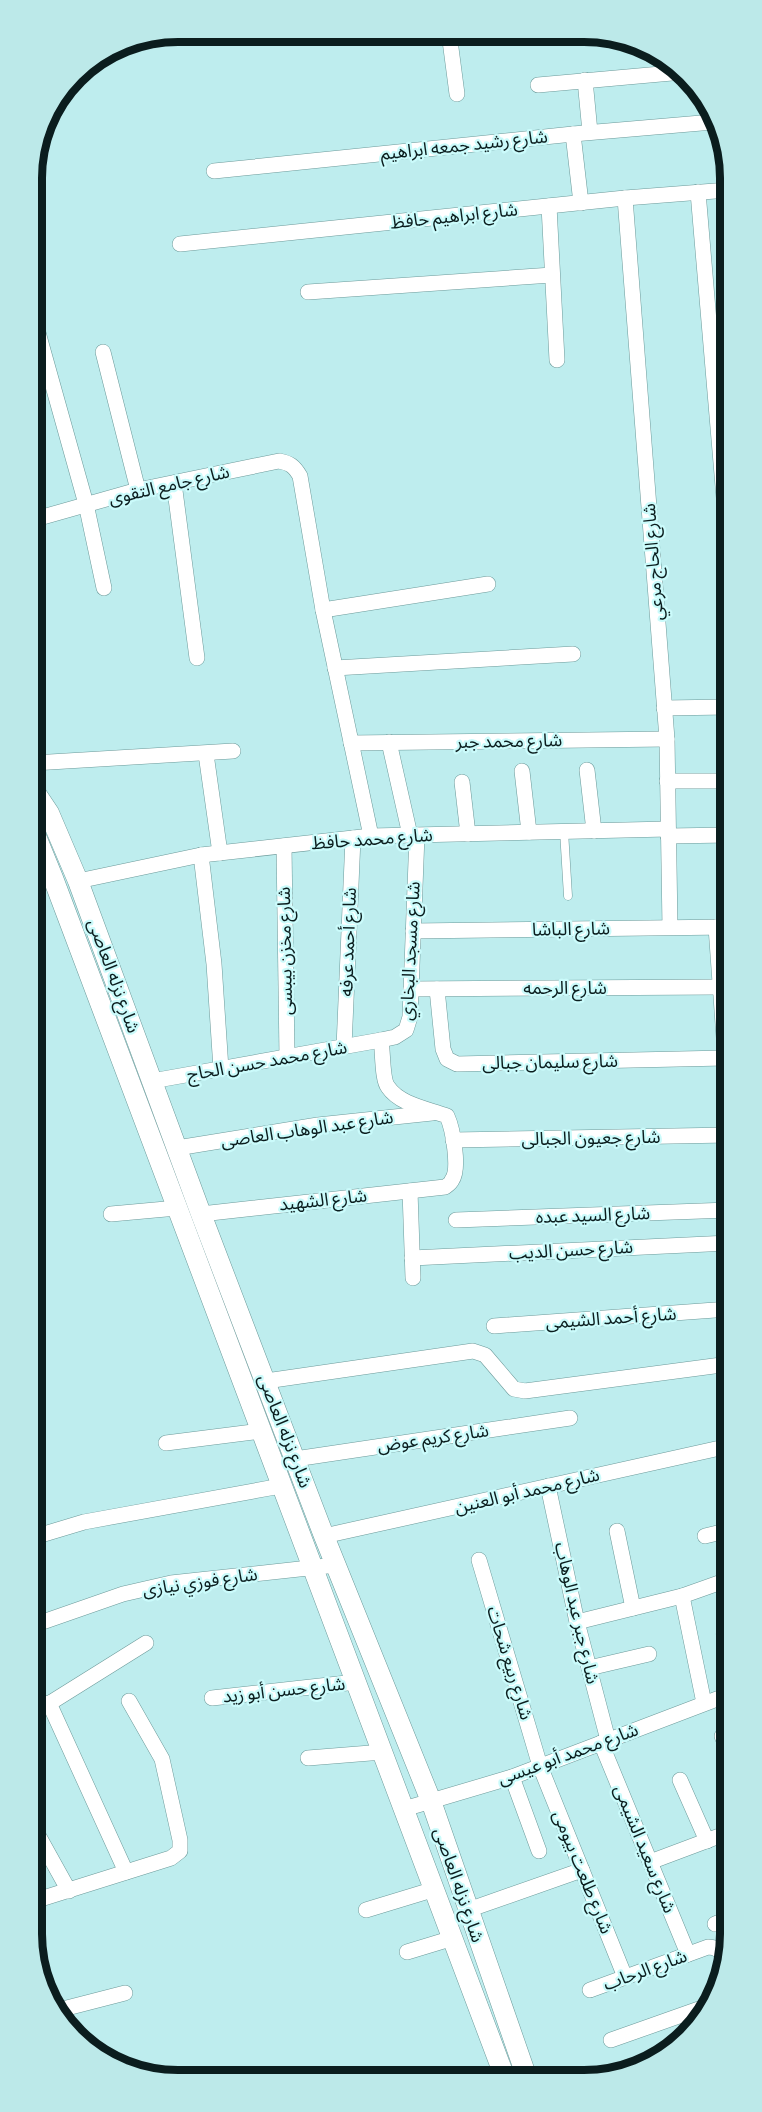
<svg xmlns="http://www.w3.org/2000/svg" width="762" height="2112" viewBox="0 0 762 2112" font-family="'Crimson Pro','Noto Sans Arabic',serif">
<rect width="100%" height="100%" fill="#beedee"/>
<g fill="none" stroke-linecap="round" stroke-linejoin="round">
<g stroke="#6c9a9a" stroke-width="9">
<path id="service" d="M 564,831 L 568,896"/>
</g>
<g stroke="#6c9a9a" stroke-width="16">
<g id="minor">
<path d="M 449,33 L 457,94"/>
<path d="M 585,80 L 590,132"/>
<path d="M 538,85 L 683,72"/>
<path d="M 573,134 L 581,203"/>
<path d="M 214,171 L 573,134 L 713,122"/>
<path d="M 698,192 L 728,545"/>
<path d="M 625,198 L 667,739 L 670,927"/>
<path d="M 549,206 L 557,360"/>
<path d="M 180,244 L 625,198 L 728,190"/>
<path d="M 308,292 L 552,275"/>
<path d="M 32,311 L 86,504 L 104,588"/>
<path d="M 103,352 L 138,490"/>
<path d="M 174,483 L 197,658"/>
<path d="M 32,520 L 138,490 L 279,461 C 290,463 294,466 300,476 L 323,610 L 371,836"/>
<path d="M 323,610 L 488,584"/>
<path d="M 335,668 L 573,654"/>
<path d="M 664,708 L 728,707"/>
<path d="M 389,742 L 410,835"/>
<path d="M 351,743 L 667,739"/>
<path d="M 206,754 L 220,853"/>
<path d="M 33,763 L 233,751"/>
<path d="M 587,770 L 594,831"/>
<path d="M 522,771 L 529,832"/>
<path d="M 667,781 L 729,781"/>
<path d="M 462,782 L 468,834"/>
<path d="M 668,836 L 729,835"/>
<path d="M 284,846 L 287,1057"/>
<path d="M 201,855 L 214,964 L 221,1069"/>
<path d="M 33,880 L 53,878"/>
<path d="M 78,881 L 201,855 L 371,836 L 668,829"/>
<path d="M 716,927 L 729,1107"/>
<path d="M 413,931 L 729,927"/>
<path d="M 411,989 L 720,987"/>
<path d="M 437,989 L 443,1049 L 447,1059 L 457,1064 L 725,1058"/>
<path d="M 344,1047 L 353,838"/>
<path d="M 152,1081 L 381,1040 L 395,1037 L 406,1030 L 410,1017 L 417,835"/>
<path d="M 453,1140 L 729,1135"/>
<path d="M 177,1148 L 318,1125 L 432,1113"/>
<path d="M 410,1191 L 413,1278"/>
<path d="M 111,1214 L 177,1208"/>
<path d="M 201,1214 L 445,1187 C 448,1185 451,1183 452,1180 C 460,1169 453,1129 447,1116 C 429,1109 400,1105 388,1087 C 382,1080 383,1051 381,1040"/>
<path d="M 456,1220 L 729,1210"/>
<path d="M 412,1258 L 729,1243"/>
<path d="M 494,1326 L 729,1309"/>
<path d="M 266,1381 L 473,1351 L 485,1355 L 514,1389 L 525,1391 L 729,1364"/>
<path d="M 166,1443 L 261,1431"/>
<path d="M 295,1459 L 570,1418"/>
<path d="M 548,1486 L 577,1622 L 608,1740"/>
<path d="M 617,1531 L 633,1608"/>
<path d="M 324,1536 L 729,1446"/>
<path d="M 705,1536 L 730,1530"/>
<path d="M 34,1537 L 84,1522 L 281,1486"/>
<path d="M 479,1560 L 540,1766 L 625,1977"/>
<path d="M 682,1596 L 704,1703"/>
<path d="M 577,1622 L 682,1596 L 730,1579"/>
<path d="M 34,1625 L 123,1594 L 171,1583 L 336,1565"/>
<path d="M 724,1634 L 730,1632"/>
<path d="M 589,1668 L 649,1654"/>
<path d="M 212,1698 L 356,1682"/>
<path d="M 49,1703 L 126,1872"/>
<path d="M 34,1713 L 146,1643"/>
<path d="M 722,1736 L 730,1755"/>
<path d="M 601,1743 L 688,1954"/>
<path d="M 308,1758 L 383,1752"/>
<path d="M 512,1777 L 539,1851"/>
<path d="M 680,1780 L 707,1841"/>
<path d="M 404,1809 L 512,1777 L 730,1694"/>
<path d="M 34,1828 L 69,1891"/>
<path d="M 650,1862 L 730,1832"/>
<path d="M 34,1901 L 171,1858 L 180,1851 L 180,1840 L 162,1759 L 129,1701"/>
<path d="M 366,1910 L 435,1889"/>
<path d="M 468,1910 L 582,1870"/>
<path d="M 715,1924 L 730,1918"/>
<path d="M 407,1952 L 453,1938"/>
<path d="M 590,1990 L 708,1947 C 719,1947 722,1953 726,1962"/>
<path d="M 59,2010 L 125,1993"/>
<path d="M 611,2040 L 710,2005"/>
</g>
</g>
<g stroke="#6c9a9a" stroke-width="21">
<g id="tertiary">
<path d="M 33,789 L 49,813 L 78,881 L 201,1214 L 324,1536 L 431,1801 L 527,2078"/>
<path d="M 33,829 L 53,878 L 505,2078"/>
</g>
</g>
<use href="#service" stroke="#fff" stroke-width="8"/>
<use href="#minor" stroke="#fff" stroke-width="15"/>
<use href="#tertiary" stroke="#fff" stroke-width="20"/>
</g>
<g text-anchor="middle" stroke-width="4.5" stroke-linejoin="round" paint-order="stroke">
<g font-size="18" fill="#0b1d1e" stroke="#cbfbfb">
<text transform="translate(464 145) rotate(-6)" y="6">شارع رشيد جمعه ابراهيم</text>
<text transform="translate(454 216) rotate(-6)" y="6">شارع ابراهيم حافظ</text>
<text transform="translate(169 485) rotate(-13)" y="6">شارع جامع التقوى</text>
<text transform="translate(653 562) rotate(-94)" y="6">شارع الحاج مرعي</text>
<text transform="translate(509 741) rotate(-1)" y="6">شارع محمد جبر</text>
<text transform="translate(372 839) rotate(-4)" y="6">شارع محمد حافظ</text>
<text transform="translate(571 929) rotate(-1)" y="6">شارع الباشا</text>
<text transform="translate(348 942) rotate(-88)" y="6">شارع أحمد عرفه</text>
<text transform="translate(285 951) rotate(-91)" y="6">شارع مخزن بيبسى</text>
<text transform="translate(410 951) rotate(-87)" y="6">شارع مسجد البخاري</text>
<text transform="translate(114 976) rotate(70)" y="6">شارع نزله العاصى</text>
<text x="565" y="994">شارع الرحمه</text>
<text transform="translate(267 1061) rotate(-10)" y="6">شارع محمد حسن الحاج</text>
<text transform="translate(550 1062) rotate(-1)" y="6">شارع سليمان جبالى</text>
<text transform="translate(307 1129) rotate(-8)" y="6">شارع عبد الوهاب العاصى</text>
<text transform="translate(591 1138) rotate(-1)" y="6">شارع جعيون الجبالى</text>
<text transform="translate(323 1200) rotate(-6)" y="6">شارع الشهيد</text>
<text transform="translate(593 1215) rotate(-2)" y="6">شارع السيد عبده</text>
<text transform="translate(571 1250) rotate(-3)" y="6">شارع حسن الديب</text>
<text transform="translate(611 1318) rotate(-4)" y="6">شارع أحمد الشيمى</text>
<text transform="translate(285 1431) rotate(69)" y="6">شارع نزله العاصى</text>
<text transform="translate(433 1438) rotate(-8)" y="6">شارع كريم عوض</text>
<text transform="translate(527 1491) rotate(-13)" y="6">شارع محمد أبو العنين</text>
<text transform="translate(200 1582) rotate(-8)" y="6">شارع فوزي نيازى</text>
<text transform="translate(577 1613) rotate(77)" y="6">شارع جبر عبد الوهاب</text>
<text transform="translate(510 1663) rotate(73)" y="6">شارع ربيع شحات</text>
<text transform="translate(284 1690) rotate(-6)" y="6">شارع حسن أبو زيد</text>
<text transform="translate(568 1754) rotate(-20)" y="6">شارع محمد أبو عيسى</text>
<text transform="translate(645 1849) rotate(68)" y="6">شارع سعيد الشيمى</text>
<text transform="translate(583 1872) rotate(68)" y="6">شارع طلعت بيومى</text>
<text transform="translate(459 1885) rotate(71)" y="6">شارع نزله العاصى</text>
<text transform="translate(645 1970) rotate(-20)" y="6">شارع الرحاب</text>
</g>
</g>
<path d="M0 0H762V2112H0ZM178 42H584A136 136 0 0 1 720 178V1934A136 136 0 0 1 584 2070H178A136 136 0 0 1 42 1934V178A136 136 0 0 1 178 42Z" fill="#bce9e9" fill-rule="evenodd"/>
<path fill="none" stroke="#0b1d1e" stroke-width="8" d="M178 42H584A136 136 0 0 1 720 178V1934A136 136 0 0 1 584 2070H178A136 136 0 0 1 42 1934V178A136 136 0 0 1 178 42Z"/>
</svg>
